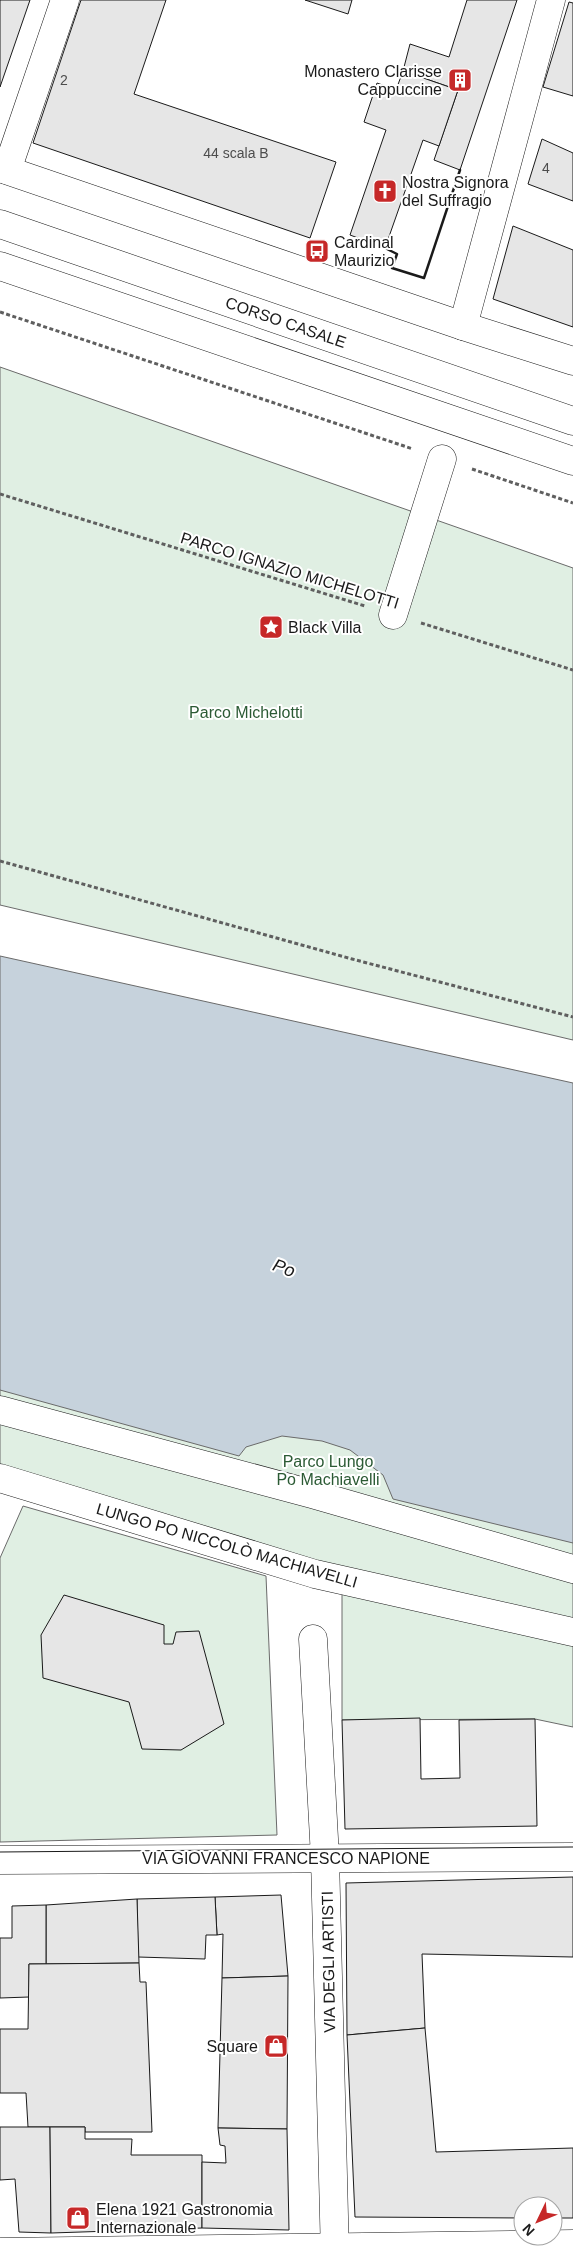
<svg xmlns="http://www.w3.org/2000/svg" width="573" height="2256" viewBox="0 0 573 2256" font-family="Helvetica,sans-serif">
<rect width="100%" height="100%" fill="#fff"/>
<g fill="#e0efe3" stroke="#6a6a6a">
<path d="M 0,367 L 573,568 L 573,1040 L 0,905 Z"/>
<path d="M 0,1340 L 289,1413 L 573,1500 L 573,1727 L 535,1719 L 342,1720 L 342,1580 L 0,1478 Z"/>
<path d="M 23,1506 L 266,1576 L 277,1835 L 0,1842 L 0,1558 Z"/>
</g>
<path fill="#c6d2dc" stroke="#6a6a6a" d="M 0,956 L 573,1083 L 573,1543 L 393,1499 L 383,1475 L 350,1450 L 322,1441 L 282,1436 L 246,1447 L 239,1456 L 0,1390 Z"/>
<g fill="#e6e6e6" stroke="#1a1a1a">
<path d="M 0,0 L 30,0 L 0,87 Z"/>
<path d="M 81,0 L 166,0 L 134,94 L 336,162 L 310,238 L 33,143 Z"/>
<path d="M 305,0 L 352,0 L 348,14 Z"/>
<path d="M 467,0 L 517,0 L 460,170 L 434,160 L 458,90 L 403,71 L 410,44 L 449,57 Z"/>
<path d="M 569,2 L 573,3 L 573,96 L 543,87 Z"/>
<path d="M 403,71 L 458,90 L 439,146 L 423,140 L 385,248 L 350,235 L 386,130 L 364,122 L 377,83 L 396,90 Z"/>
<path d="M 542,139 L 573,153 L 573,201 L 528,184 Z"/>
<path d="M 513,226 L 573,250 L 573,327 L 493,299 Z"/>
<path d="M 64,1595 L 164,1625 L 164,1644 L 173,1644 L 176,1632 L 199,1631 L 224,1724 L 181,1750 L 142,1749 L 129,1702 L 43,1678 L 41,1635 Z"/>
<path d="M 420,1718 L 421,1779 L 460,1778 L 459,1720 L 535,1719 L 537,1826 L 345,1829 L 342,1720 Z"/>
<path d="M 573,1877 L 573,1957 L 422,1954 L 425,2028 L 347,2035 L 346,1883 Z"/>
<path d="M 281,1895 L 288,1976 L 222,1978 L 223,1934 L 217,1935 L 215,1897 Z"/>
<path d="M 215,1897 L 217,1935 L 206,1935 L 205,1959 L 138,1957 L 137,1899 Z"/>
<path d="M 137,1899 L 139,1963 L 46,1964 L 46,1905 Z"/>
<path d="M 46,1905 L 46,1964 L 29,1964 L 29,1997 L 0,1998 L 0,1938 L 12,1938 L 12,1906 Z"/>
<path d="M 139,1963 L 140,1982 L 146,1982 L 152,2132 L 85,2132 L 85,2127 L 28,2127 L 26,2093 L 0,2093 L 0,2029 L 28,2029 L 29,1964 Z"/>
<path d="M 288,1976 L 287,2129 L 218,2128 L 222,1978 Z"/>
<path d="M 425,2028 L 436,2152 L 573,2148 L 573,2218 L 553,2218 L 553,2206 L 523,2206 L 523,2218 L 355,2217 L 347,2035 Z"/>
<path d="M 0,2127 L 50,2127 L 51,2233 L 19,2232 L 15,2179 L 0,2180 Z"/>
<path d="M 50,2127 L 85,2127 L 85,2139 L 132,2139 L 131,2155 L 202,2155 L 202,2228 L 51,2233 Z"/>
<path d="M 218,2128 L 287,2129 L 289,2230 L 202,2228 L 202,2162 L 226,2163 L 225,2146 L 220,2145 Z"/>
</g>
<g fill="none" stroke-linecap="round" stroke-linejoin="round">
<g stroke="#1a1a1a" stroke-width="29">
<g id="minor">
<path d="M 0,168 L 463,326 L 573,361"/>
<path d="M 7,170 L 65,0"/>
<path d="M 463,326 L 551,0"/>
<path d="M 393,615 L 442,459"/>
<path d="M 0,1410 L 312,1494 L 573,1569"/>
<path d="M 0,1478 L 315,1574 L 573,1632"/>
<path d="M 313,1639 L 325,1857 L 335,2256"/>
<path d="M 0,1860 L 573,1857"/>
<path d="M 0,2252 L 573,2244"/>
</g>
</g>
<g stroke="#1a1a1a" stroke-width="29">
<g id="major">
<path d="M 0,224 L 573,421"/>
<path d="M 0,266 L 573,461"/>
</g>
</g>
<g stroke="#5f5f5f" stroke-width="3" stroke-dasharray="4 2.5" stroke-linecap="butt">
<path d="M 0,312 L 413,449"/>
<path d="M 472,469 L 573,503"/>
<path d="M 0,494 L 365,606"/>
<path d="M 421,623 L 573,670"/>
<path d="M 0,861 L 352,959 L 573,1017"/>
</g>
<use href="#minor" stroke="#fff" stroke-width="28"/>
<use href="#major" stroke="#fff" stroke-width="28"/>
<path stroke="#1a1a1a" stroke-width="1" d="M 0,1852 L 573,1847"/>
<path stroke="#1a1a1a" stroke-width="2.5" d="M 385,248 L 397,254 L 392,268 L 424,278 L 460,170"/>
</g>
<defs>
<g id="building-square" transform="scale(1.25)"><rect x="-9" y="-9" width="18" height="18" rx="4" fill="#c62828" stroke="#fff"/><path d="M-4-6H4V6H1V3H-1V6H-4ZM-2.5-4.3h1.7v1.8h-1.7ZM.8-4.3h1.7v1.8H.8ZM-2.5-1h1.7V.8h-1.7ZM.8-1h1.7V.8H.8Z" fill="#fff"/></g>
<g id="church-square" transform="scale(1.25)"><rect x="-9" y="-9" width="18" height="18" rx="4" fill="#c62828" stroke="#fff"/><path d="M-1.2-6h2.4v3.5h3.3v2.4h-3.3V6h-2.4V-.1h-3.3v-2.4h3.3Z" fill="#fff"/></g>
<g id="bus-square" transform="scale(1.25)"><rect x="-9" y="-9" width="18" height="18" rx="4" fill="#c62828" stroke="#fff"/><path d="M-5-6H5V4H4V6H2V4H-2V6H-4V4H-5ZM-3.5-4V0h7V-4ZM-3.5 1.2v1.5H-2V1.2ZM2 1.2v1.5H3.5V1.2Z" fill="#fff"/></g>
<g id="sight-square" transform="scale(1.25)"><rect x="-9" y="-9" width="18" height="18" rx="4" fill="#c62828" stroke="#fff"/><path d="M0-6L1.8-2.2L6-1.7L2.9 1.2L3.7 5.4L0 3.3L-3.7 5.4L-2.9 1.2L-6-1.7L-1.8-2.2Z" fill="#fff"/></g>
<g id="shop-square" transform="scale(1.25)"><rect x="-9" y="-9" width="18" height="18" rx="4" fill="#c62828" stroke="#fff"/><path d="M-5-2.5h2.3a2.7 3.5 0 0 1 5.4 0H5L5.5 6h-11ZM-1.5-2.5h3a1.5 2.3 0 0 0-3 0Z" fill="#fff"/></g>
</defs>
<g fill-rule="evenodd">
<use href="#building-square" x="460" y="80"/>
<use href="#church-square" x="385" y="191"/>
<use href="#bus-square" x="317" y="251"/>
<use href="#sight-square" x="271" y="627"/>
<use href="#shop-square" x="276" y="2046"/>
<use href="#shop-square" x="78" y="2218"/>
</g>
<g text-anchor="middle" stroke-width="4" stroke-linejoin="round" paint-order="stroke">
<g font-size="14" fill="#4d4d4d">
<text x="64" y="85">2</text>
<text x="236" y="158">44 scala B</text>
<text x="546" y="173">4</text>
</g>
<g font-size="16" fill="#1a1a1a" stroke="#fff" text-anchor="start">
<text x="442" y="77" text-anchor="end">Monastero Clarisse<tspan x="442" dy="18">Cappuccine</tspan></text>
<text x="402" y="188">Nostra Signora<tspan x="402" dy="18">del Suffragio</tspan></text>
<text x="334" y="248">Cardinal<tspan x="334" dy="18">Maurizio</tspan></text>
<text x="288" y="633">Black Villa</text>
<text x="258" y="2052" text-anchor="end">Square</text>
<text x="96" y="2215">Elena 1921 Gastronomia<tspan x="96" dy="18">Internazionale</tspan></text>
</g>
<g font-size="16" fill="#1a1a1a" stroke="#fff">
<text transform="translate(286 322) rotate(19)" y="6">CORSO CASALE</text>
<text transform="translate(290 570) rotate(17)" y="6">PARCO IGNAZIO MICHELOTTI</text>
<text transform="translate(227 1545) rotate(16)" y="6">LUNGO PO NICCOLÒ MACHIAVELLI</text>
<text x="286" y="1864">VIA GIOVANNI FRANCESCO NAPIONE</text>
<text transform="translate(328 1962) rotate(-91)" y="6">VIA DEGLI ARTISTI</text>
</g>
<g font-size="16" fill="#2b5a34" stroke="#fff">
<text x="246" y="718">Parco Michelotti</text>
<text x="328" y="1467">Parco Lungo<tspan x="328" dy="18">Po Machiavelli</tspan></text>
</g>
<g font-size="18" font-style="italic" fill="#1a1a1a" stroke="#fff">
<text transform="translate(284 1268) rotate(20)" y="6">Po</text>
</g>
</g>
<g transform="translate(538 2221) rotate(227)"><circle r="24" fill="#ffffff" stroke="#a3a3a3"/>
<path d="M0-4L9 19L0 12L-9 19Z" fill="#c62828"/>
<text y="-8" font-size="14" font-weight="bold" text-anchor="middle" fill="#1a1a1a">N</text>
</g>
</svg>
